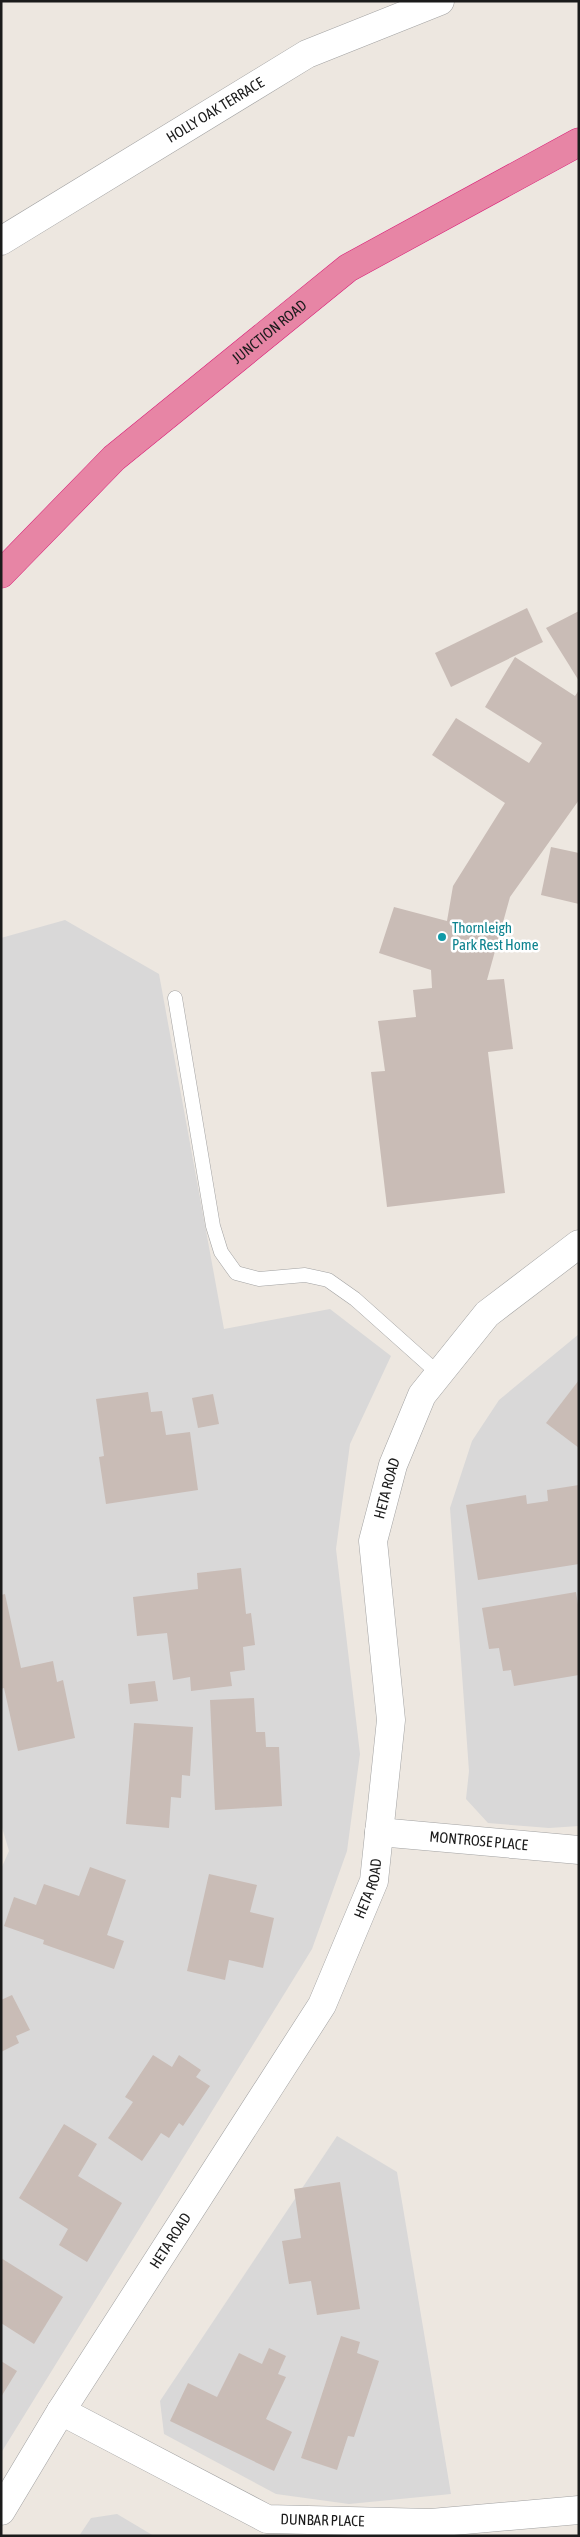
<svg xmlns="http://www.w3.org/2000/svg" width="580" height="2537" viewBox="0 0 580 2537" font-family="'Asap Condensed',sans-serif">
<rect width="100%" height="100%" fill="#ede7e0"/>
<g fill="#d9d8d8">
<path d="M 65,920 L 159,974 L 224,1329 L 330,1309 L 391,1356 L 350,1444 L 336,1549 L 360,1754 L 347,1851 L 312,1949 L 1,2453 L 1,1869 L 9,1851 L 1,1824 L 1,938 Z"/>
<path d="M 579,1334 L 579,1826 L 549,1828 L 488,1823 L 466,1799 L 469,1771 L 450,1508 L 472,1441 L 499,1400 Z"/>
<path d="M 337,2136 L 397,2172 L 451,2494 L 349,2504 L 276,2494 L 164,2434 L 160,2401 Z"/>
<path d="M 117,2514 L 154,2536 L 79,2536 L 91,2518 Z"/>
</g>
<g fill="#c9bcb6">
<path d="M 527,608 L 543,642 L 451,687 L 435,653 Z"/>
<path d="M 579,611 L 579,681 L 546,628 Z"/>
<path d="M 515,657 L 575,696 L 579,690 L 579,800 L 510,897 L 487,980 L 504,979 L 513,1049 L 488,1052 L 505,1193 L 387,1207 L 371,1072 L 385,1071 L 378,1021 L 416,1017 L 413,990 L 432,988 L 431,970 L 379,953 L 394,907 L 447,921 L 453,886 L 505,803 L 432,755 L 456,718 L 529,763 L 542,743 L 485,707 Z"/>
<path d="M 551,847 L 579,853 L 579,904 L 541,895 Z"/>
<path d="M 579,1380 L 579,1448 L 546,1423 Z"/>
<path d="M 148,1392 L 151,1412 L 162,1411 L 166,1435 L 190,1432 L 198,1490 L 106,1504 L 99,1457 L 104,1456 L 96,1399 Z"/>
<path d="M 213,1394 L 219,1424 L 198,1428 L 192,1398 Z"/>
<path d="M 579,1485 L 579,1564 L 478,1580 L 466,1505 L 526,1495 L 527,1504 L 548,1501 L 547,1490 Z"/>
<path d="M 241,1568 L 246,1614 L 251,1613 L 255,1645 L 243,1647 L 245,1670 L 230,1672 L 232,1686 L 191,1691 L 190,1677 L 173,1680 L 167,1633 L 137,1636 L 133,1597 L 198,1589 L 197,1573 Z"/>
<path d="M 576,1592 L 579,1611 L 579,1675 L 514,1686 L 511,1670 L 503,1671 L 499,1648 L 489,1649 L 482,1608 Z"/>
<path d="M 5,1594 L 21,1668 L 53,1661 L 57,1682 L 63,1680 L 75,1738 L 18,1751 L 4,1688 L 1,1689 L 1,1595 Z"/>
<path d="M 155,1681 L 158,1701 L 130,1704 L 128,1684 Z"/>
<path d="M 254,1698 L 256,1732 L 265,1732 L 266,1747 L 279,1747 L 282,1806 L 215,1810 L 210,1700 Z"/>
<path d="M 134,1723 L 193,1727 L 190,1776 L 182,1775 L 181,1798 L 171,1797 L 169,1828 L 126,1824 Z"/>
<path d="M 90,1867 L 126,1880 L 107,1935 L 124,1941 L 114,1969 L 43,1944 L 44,1940 L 4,1926 L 14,1897 L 36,1905 L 44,1884 L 79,1896 Z"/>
<path d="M 209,1874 L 257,1885 L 250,1912 L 274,1918 L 263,1968 L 229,1960 L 225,1980 L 187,1971 Z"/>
<path d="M 12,1995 L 30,2030 L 16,2036 L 19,2043 L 1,2052 L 1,2000 Z"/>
<path d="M 153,2055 L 172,2067 L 179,2055 L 201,2070 L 196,2077 L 210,2086 L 183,2126 L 179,2123 L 169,2138 L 161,2133 L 142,2161 L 108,2138 L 133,2102 L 125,2097 Z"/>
<path d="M 64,2124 L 97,2144 L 78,2176 L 122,2203 L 87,2262 L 59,2245 L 68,2229 L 19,2198 Z"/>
<path d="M 340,2182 L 360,2309 L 317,2315 L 311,2281 L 289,2284 L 282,2241 L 301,2238 L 294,2189 Z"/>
<path d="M 1,2258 L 63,2297 L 34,2344 L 1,2323 Z"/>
<path d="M 341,2336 L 360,2342 L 357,2353 L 379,2361 L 354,2437 L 348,2436 L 337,2470 L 301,2458 Z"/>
<path d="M 269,2348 L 286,2356 L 278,2374 L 286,2377 L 266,2419 L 292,2432 L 274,2471 L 170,2421 L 188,2383 L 217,2397 L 239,2353 L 262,2364 Z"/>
<path d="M 1,2361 L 17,2371 L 1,2397 Z"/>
</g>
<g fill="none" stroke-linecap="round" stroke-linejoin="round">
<g stroke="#a2a2a2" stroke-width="15">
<path id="lane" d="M 175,998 L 213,1226 L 221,1252 L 236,1273 L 259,1279 L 305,1275 L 328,1280 L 355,1299 L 439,1374"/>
</g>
<g stroke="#a2a2a2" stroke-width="29">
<g id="street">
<path id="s1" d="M 1,241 L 307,54 L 440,1"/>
<path id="s2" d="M 379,1832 L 579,1850"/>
<path id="s3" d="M 61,2411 L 267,2519 L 431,2523 L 579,2510"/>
<path id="s4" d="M 1,2511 L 61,2411 L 322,2005 L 374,1881 L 391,1720 L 373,1541 L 393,1465 L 422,1395 L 487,1314 L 579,1244"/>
</g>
</g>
<g stroke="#d82078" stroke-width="29">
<g id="highway">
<path id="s5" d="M 1,574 L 114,458 L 348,268 L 579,142"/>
</g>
</g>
<use href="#lane" stroke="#fff" stroke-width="14"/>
<use href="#street" stroke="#fff" stroke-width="28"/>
<use href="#highway" stroke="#e785a5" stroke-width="28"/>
</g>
<circle fill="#0f9aa8" stroke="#fff" stroke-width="2" cx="442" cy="937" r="5"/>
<g text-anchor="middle" stroke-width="5" stroke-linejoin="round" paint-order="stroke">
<g font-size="15" fill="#1b1b1b" stroke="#fff">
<text dy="5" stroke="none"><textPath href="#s1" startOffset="251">HOLLY OAK TERRACE</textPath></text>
<text dy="5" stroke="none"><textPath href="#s5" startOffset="362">JUNCTION ROAD</textPath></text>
<text dy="5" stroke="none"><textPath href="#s4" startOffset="1130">HETA ROAD</textPath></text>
<text dy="5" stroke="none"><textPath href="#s2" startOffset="100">MONTROSE PLACE</textPath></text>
<text dy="5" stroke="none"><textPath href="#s4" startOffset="725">HETA ROAD</textPath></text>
<text dy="5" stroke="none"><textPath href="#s4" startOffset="319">HETA ROAD</textPath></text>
<text dy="5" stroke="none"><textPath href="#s3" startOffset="288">DUNBAR PLACE</textPath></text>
</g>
<g font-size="15" fill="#0d838f" stroke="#fff" text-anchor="start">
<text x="452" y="933">Thornleigh<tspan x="452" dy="17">Park Rest Home</tspan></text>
</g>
</g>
<rect width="580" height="2537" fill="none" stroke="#1b1b1b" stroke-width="5"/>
</svg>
